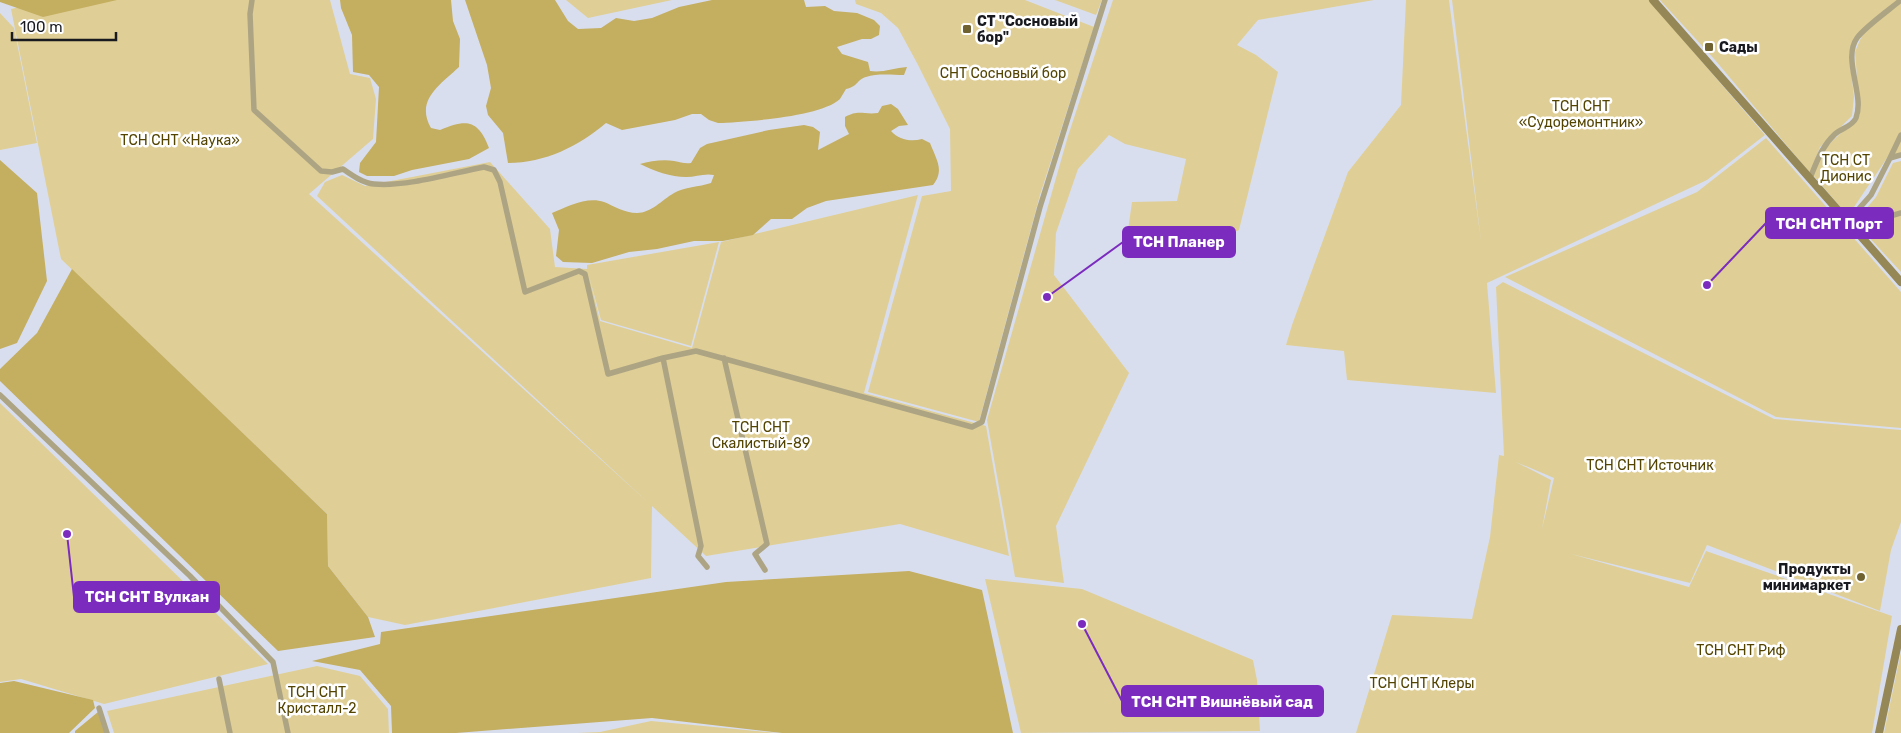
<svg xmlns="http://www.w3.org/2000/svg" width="1901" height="733" viewBox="0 0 1901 733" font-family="Rubik,sans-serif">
	<rect width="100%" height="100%" fill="#d9deee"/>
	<path fill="#dfcf96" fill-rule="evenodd" d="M52,0H330L350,74L370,78L376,99L373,139L309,194L652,506L651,578L405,625L368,617L328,566L327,514L61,259L11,9Z
		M566,0H672L588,18Z
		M855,0H1025L1094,27L1040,195L979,422L868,392L922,196L951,191L950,129L917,63L898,28L881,13L856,4Z
		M1055,0H1102L1096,15Z
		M1113,0H1374L1258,20L1237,45L1256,55L1278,72L1239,230L1190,252L1126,244L1132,202L1177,201L1186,159L1125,144L1109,135L1078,169L1056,233L1054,275L1129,373L1056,526L1064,583L1015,577L987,420L1068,136Z
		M1406,0H1449L1481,241L1452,0H1649L1765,135L1707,180L1487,283L1496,393L1347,380L1344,351L1286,345L1292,325L1348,172L1401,105Z
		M1660,0H1901V154L1887,158L1848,216L1813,175L1822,151L1860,115L1855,52L1860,40L1871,22L1852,42L1849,54L1854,97L1852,116L1820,147L1810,173L1715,60Z
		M0,13L14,28L37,143L0,150Z
		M1766,138L1901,292V428L1776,417L1505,277L1697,192Z
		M1901,161V272L1855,222L1876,197L1893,163Z
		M490,162L550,229L555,267L587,269V265L719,242L691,346L601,320L589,276L600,321L692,348L721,242L918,195L864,393L986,426L1009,556L900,524L706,556L317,196L325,182L342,175L365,186Z
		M1503,282L1774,419L1901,430V522L1891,550L1880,611L1707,545L1690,583L1571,554L1689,587L1706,551L1892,616L1872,733H1356L1392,615L1472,619L1490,537L1499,455L1504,456L1496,287ZM1516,462L1554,478L1542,529L1551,480Z
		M0,403L268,664L104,704L21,679L0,682Z
		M985,579L1082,589L1253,660L1257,680L1260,731L1021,733Z
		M1901,652V733H1884Z
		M317,666L360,676L388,709L389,733H114L107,711Z
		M651,721L777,733H577L600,732Z"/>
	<path fill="#c4ae60" d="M0,0H117L43,17L0,2Z
		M340,0H451L453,21L460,39L459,67C440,85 415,100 431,128L440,130C466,119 478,119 489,148L469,159L412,170L394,176H367L359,172L360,163L376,142L379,87L369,75L353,72L352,35L341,8Z
		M465,0H555L568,21L578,29L601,28L616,18L634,21L652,18L679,7L712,0H804L806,7L825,6L834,11L857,13L874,20L880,26L879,35L871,39H862L837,47L842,54L868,62L870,71C882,73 894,68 907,67L904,75C893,75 877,73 866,77C856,80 859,86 846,89C844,92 842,96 840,99C821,117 745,122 718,123L709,120L701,114H692L675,120L622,130L606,123C579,146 545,163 508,163L503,133L488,115L486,106L491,88L487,65Z
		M891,104L898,109L908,125L899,126L891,131C899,140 911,142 922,139L930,143C936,159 945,170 933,185L826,201L807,208L792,219H771L753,235L723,241H694L657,249L629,252L592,263L563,262L556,256L559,230L552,213C567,207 587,196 604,202C614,206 624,213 637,213C651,213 662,200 674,193C684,187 699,187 711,183L714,175C704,173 696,177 686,177C671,177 654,171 640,164C650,161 664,159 674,161C681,162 684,164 691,163L700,148L707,144L769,130L804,125L813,127L820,132L818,150L849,134L845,126V117C859,109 863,115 878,113L882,106Z
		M0,160L37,193L47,281L17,343L0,349Z
		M72,269L327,514L328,566L368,617L375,637L278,651L0,381V369L37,333Z
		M909,571L982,590L1013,733H782L652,718L456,733H392L391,706L360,670L312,661L380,644L381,632L726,582Z
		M14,681L93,700L95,708L69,733H0V683Z
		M98,712L106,733H75V731Z"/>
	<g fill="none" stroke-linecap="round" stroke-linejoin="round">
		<path stroke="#ada484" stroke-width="5.5" d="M252,0L250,14L254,110L321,171L332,172L343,169C353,176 363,183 374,184C407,187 452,173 484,167L494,170L500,182L525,292L579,271L585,274L608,374L663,358L696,351L972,427L982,422L1040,207L1105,0
			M1890,158L1901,135
			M1810,178C1817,162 1821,147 1835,134C1841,128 1852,127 1856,118C1865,95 1842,59 1857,38C1865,27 1889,10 1901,0
			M1848,221L1871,195L1890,158L1901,155
			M1856,230L1887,217L1901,213
			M663,358L701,546L698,556L707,567
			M724,358L767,544L755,554L765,570
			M0,395L190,576L273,662L288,733
			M219,679L230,733
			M99,708L107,733"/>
		<path stroke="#958756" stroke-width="8" d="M1653,0L1901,282
			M1879,733L1901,629"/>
	</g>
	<g fill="#706230" stroke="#fff" stroke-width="2">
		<rect x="962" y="24" width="10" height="10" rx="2.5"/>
		<rect x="1704" y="42" width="10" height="10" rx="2.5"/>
		<circle cx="1861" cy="577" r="5"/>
	</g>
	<g text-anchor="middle" stroke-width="5" stroke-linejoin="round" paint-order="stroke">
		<g font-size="14" font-weight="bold" fill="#181a1f" stroke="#fff" text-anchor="start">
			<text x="977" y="26">СТ "Сосновый<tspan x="977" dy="16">бор"</tspan></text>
			<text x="1719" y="52">Сады</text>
			<text x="1851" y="574" text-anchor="end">Продукты<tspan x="1851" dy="16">минимаркет</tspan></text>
		</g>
		<g font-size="14" fill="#534402" stroke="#fff">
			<text x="1003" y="78">СНТ Сосновый бор</text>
			<text x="1581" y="111">ТСН СНТ<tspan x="1581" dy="16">«Судоремонтник»</tspan></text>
			<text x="180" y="145">ТСН СНТ «Наука»</text>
			<text x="1846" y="165">ТСН СТ<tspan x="1846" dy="16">Дионис</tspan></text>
			<text x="761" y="432">ТСН СНТ<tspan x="761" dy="16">Скалистый-89</tspan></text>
			<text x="1650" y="470">ТСН СНТ Источник</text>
			<text x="1741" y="655">ТСН СНТ Риф</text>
			<text x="1422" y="688">ТСН СНТ Клеры</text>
			<text x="317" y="697">ТСН СНТ<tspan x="317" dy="16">Кристалл-2</tspan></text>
		</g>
	</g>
	<path fill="none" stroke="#7b2cbf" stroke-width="2" d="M1707 285L1766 223M1047 297L1123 242M67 534L74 597M1082 624L1122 701"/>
	<g fill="#7b2cbf" stroke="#fff" stroke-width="2">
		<circle cx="1707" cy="285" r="5"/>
		<circle cx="1047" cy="297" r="5"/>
		<circle cx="67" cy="534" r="5"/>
		<circle cx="1082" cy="624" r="5"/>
	</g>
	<g fill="#7b2cbf" stroke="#7b2cbf" stroke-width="2">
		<rect x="1766" y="208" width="127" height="30" rx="5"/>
		<rect x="1123" y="227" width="112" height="30" rx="5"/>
		<rect x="74" y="582" width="145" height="30" rx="5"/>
		<rect x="1122" y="686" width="201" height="30" rx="5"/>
	</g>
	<g font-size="15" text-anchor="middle" font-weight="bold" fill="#fff">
		<text x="1829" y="229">ТСН СНТ Порт</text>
		<text x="1179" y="247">ТСН Планер</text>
		<text x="147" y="602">ТСН СНТ Вулкан</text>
		<text x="1222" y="707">ТСН СНТ Вишнёвый сад</text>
	</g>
	<path d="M12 32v8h104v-8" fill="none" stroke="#181a1f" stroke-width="2.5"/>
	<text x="20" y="32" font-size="15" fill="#181a1f" stroke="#ffffff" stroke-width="4" paint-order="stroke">100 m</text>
</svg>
